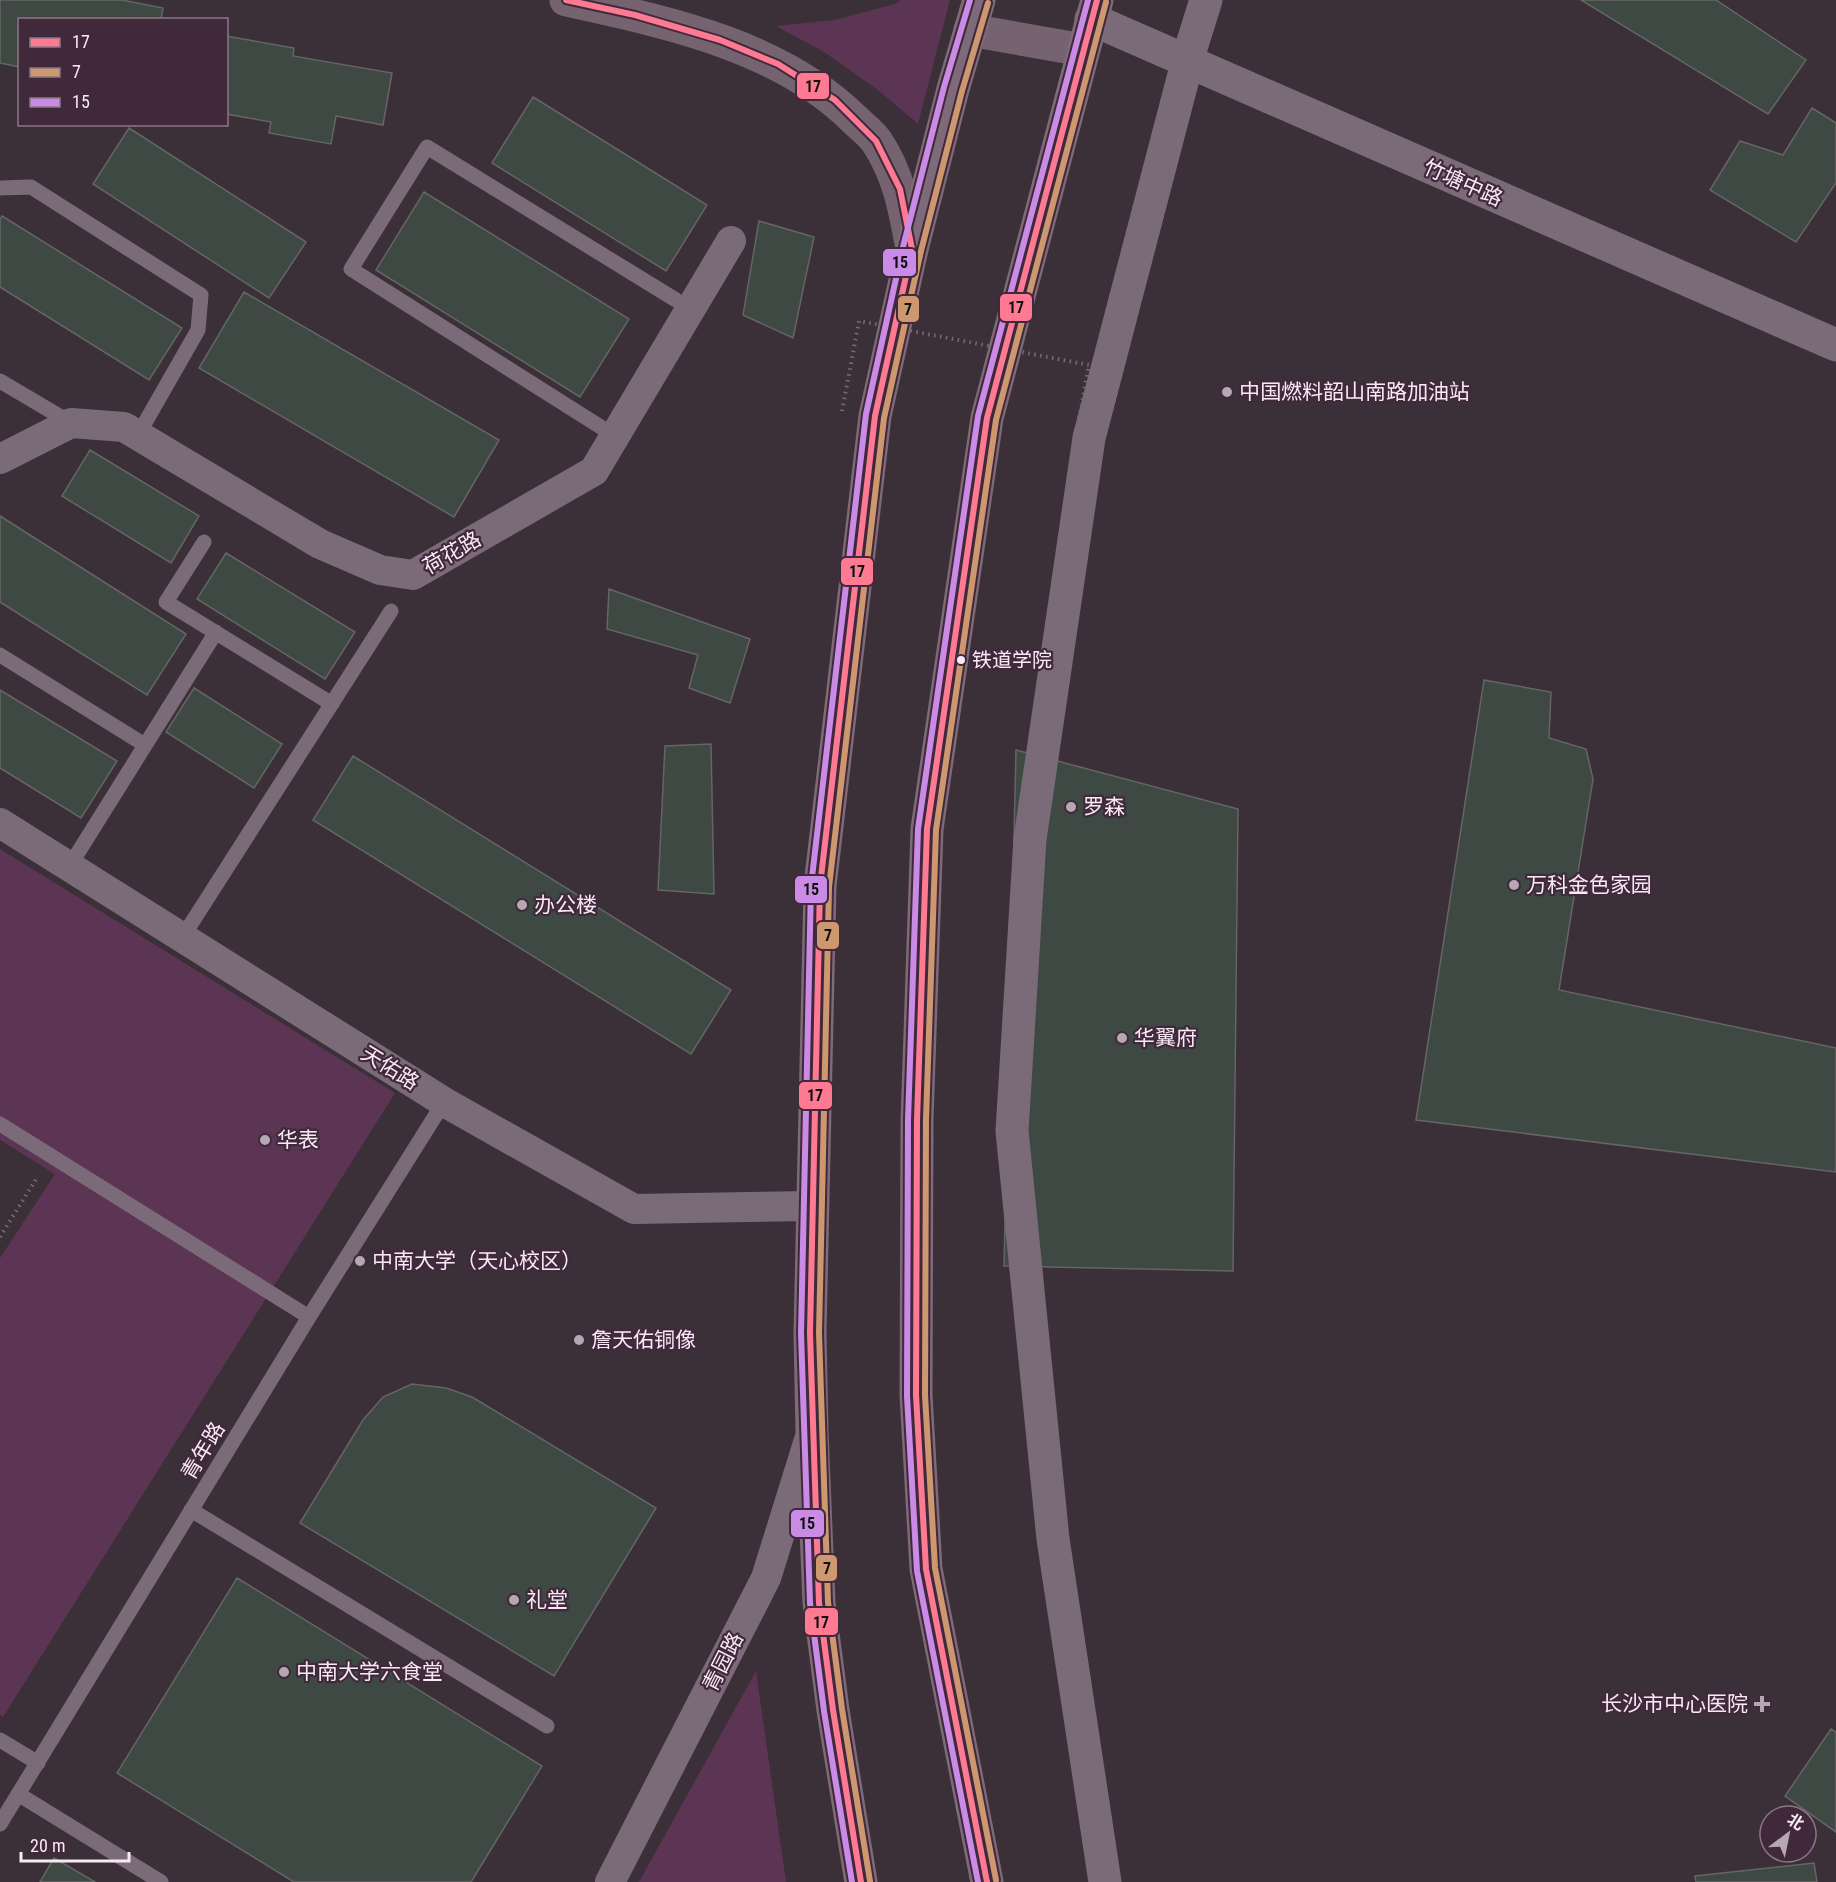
<svg xmlns="http://www.w3.org/2000/svg" width="1836" height="1882" viewBox="0 0 1836 1882" font-family="'Roboto Condensed','Noto Sans SC',sans-serif">
	<rect width="100%" height="100%" fill="#3b2f38"/>
	<path fill="#5c3554" d="M901,0H950L918,124L878,90L824,52L776,26L834,20L895,4Z
		M0,849L395,1093L3,1717L0,1715V1258L55,1174L0,1140Z
		M756,1671L786,1882H639Z"/>
	<path fill="#3d4942" stroke="#656565" stroke-width="1.5" d="M0,0H122L163,8L161,20H20V67L0,63Z
		M1581,0H1716L1806,60L1768,114Z
		M226,36L294,48L293,56L392,73L383,125L336,116L331,144L269,133L271,122L226,114Z
		M533,97L707,205L666,271L492,163Z
		M1812,108L1836,123V183L1796,242L1710,190L1740,141L1783,155Z
		M129,128L306,242L269,298L93,184Z
		M424,192L629,319L580,397L376,270Z
		M2,216L182,328L149,380L0,287V219Z
		M759,221L814,237L793,338L743,315Z
		M244,292L499,440L454,517L199,368Z
		M90,450L199,516L171,563L62,496Z
		M0,516L186,634L147,695L0,602Z
		M226,553L355,632L325,679L197,599Z
		M609,589L750,639L730,703L689,688L698,655L607,629Z
		M1484,680L1551,692L1549,738L1586,749L1593,779L1559,990L1836,1048V1172L1416,1120Z
		M194,688L282,744L254,788L166,732Z
		M0,690L117,761L81,818L0,768Z
		M711,744L714,894L658,890L665,746Z
		M1016,750L1238,809L1233,1271L1004,1266Z
		M353,756L731,990L691,1054L313,820Z
		M412,1384L446,1388L472,1397L656,1508L554,1676L300,1523L363,1420L383,1397Z
		M237,1578L542,1766L471,1882H294L117,1773Z
		M1831,1729L1836,1732V1832L1785,1796Z
		M54,1858L95,1882H40Z
		M1814,1863L1817,1882H1696L1695,1876Z"/>
	<g fill="none" stroke-linecap="round" stroke-linejoin="round">
		<path stroke="#796b75" stroke-width="4" stroke-dasharray="1.5 4.5" stroke-linecap="butt" d="M0,1237L38,1176"/>
		<path stroke="#7b6b78" stroke-width="15" d="M0,188L31,187L201,295L198,330L138,435
			M0,381L71,423
			M615,436L351,269L427,147L676,300
			M204,542L166,602L332,704
			M0,655L145,745
			M69,867L216,632
			M182,938L391,611
			M0,1124L309,1317
			M191,1510L547,1726
			M0,1740L38,1763
			M18,1794L161,1882
			M0,1824L309,1317L444,1102"/>
		<path stroke="#7b6b78" stroke-width="30" d="M0,459L71,423L124,427L320,544L380,570L413,575L594,471L731,241
			M0,823L444,1102L634,1209L813,1206
			M610,1882L766,1578L809,1440"/>
		<path stroke="#7b6b78" stroke-width="33" d="M1091,19L1836,345
			M1105,1882L1053,1539L1012,1131L1030,839L1089,438L1191,48L1206,0"/>
		<path stroke="#756370" stroke-width="33" d="M566,0C666,22 779,45 854,119C861,126 871,133 877,142C899,175 905,211 912,249
			M970,30L1083,50"/>
		<path stroke="#7e6a79" stroke-width="33" d="M861,1882L833,1710L819,1603L812,1431L810,1333L820,886L875,416L912,249L953,89L979,0
			M987,1882L926,1569L916,1395L917,1120L927,829L987,418L1097,0"/>
		<path stroke="#796b75" stroke-width="4" stroke-dasharray="1.5 4.5" stroke-linecap="butt" d="M842,411L859,321L1089,365L1074,447"/>
		<defs>
			<path id="bus-1" d="M566,0L635,15L720,40L778,64L835,100L876,141L900,189L912,249L875,416L820,886L810,1333L819,1603L833,1710L861,1882
				M987,1882L926,1569L916,1395L917,1120L927,829L987,418L1097,0"/>
			<path id="bus-2" d="M996,1880L935,1568L925,1395L926,1120L936,830L996,420L1106,2
				M870,1881L842,1709L828,1602L819,1333L829,887L884,418L921,251L962,91L988,3"/>
			<path id="bus-3" d="M852,1882L824,1711L810,1603L801,1333L811,886L866,414L903,247L944,87L970,0
				M978,1882L917,1571L907,1396L908,1120L918,829L978,416L1088,0"/>
		</defs>
		<use href="#bus-1" stroke="#41293c" stroke-width="10"/>
		<use href="#bus-2" stroke="#41293c" stroke-width="10"/>
		<use href="#bus-3" stroke="#41293c" stroke-width="10"/>
		<use href="#bus-1" stroke="#fe7a93" stroke-width="6"/>
		<use href="#bus-2" stroke="#cd976f" stroke-width="6"/>
		<use href="#bus-3" stroke="#ca8be6" stroke-width="6"/>
	</g>
	<g fill="#b6a8b3" stroke="#41293c" stroke-width="2">
		<circle cx="1227" cy="392" r="6"/>
		<circle cx="1071" cy="807" r="6"/>
		<circle cx="1514" cy="885" r="6"/>
		<circle cx="522" cy="905" r="6"/>
		<circle cx="1122" cy="1038" r="6"/>
		<circle cx="265" cy="1140" r="6"/>
		<circle cx="360" cy="1261" r="6"/>
		<circle cx="579" cy="1340" r="6"/>
		<circle cx="514" cy="1600" r="6"/>
		<circle cx="284" cy="1672" r="6"/>
		<path d="M1759 1695h6v6h6v6h-6v6h-6v-6h-6v-6h6z"/>
	</g>
	<circle fill="#f9e9f5" stroke="#41293c" stroke-width="2" cx="961" cy="660" r="5"/>
	<g text-anchor="middle" stroke-width="4.5" stroke-linejoin="round" paint-order="stroke">
		<g font-size="20" fill="#f9e9f5" stroke="#41293c" text-anchor="start">
			<text x="972" y="667">铁道学院</text>
		</g>
		<g font-size="21" fill="#f9e9f5" stroke="#41293c">
			<text transform="translate(1463 183) rotate(24)" y="7">竹塘中路</text>
			<text transform="translate(452 553) rotate(-30)" y="7">荷花路</text>
			<text transform="translate(390 1068) rotate(32)" y="7">天佑路</text>
			<text transform="translate(203 1451) rotate(-59)" y="7">青年路</text>
			<text transform="translate(723 1662) rotate(-63)" y="7">青园路</text>
		</g>
		<g font-size="21" fill="#f9e9f5" stroke="#41293c" text-anchor="start">
			<text x="1239" y="399">中国燃料韶山南路加油站</text>
			<text x="1083" y="814">罗森</text>
			<text x="1526" y="892">万科金色家园</text>
			<text x="534" y="912">办公楼</text>
			<text x="1134" y="1045">华翼府</text>
			<text x="277" y="1147">华表</text>
			<text x="372" y="1268">中南大学（天心校区）</text>
			<text x="591" y="1347">詹天佑铜像</text>
			<text x="526" y="1607">礼堂</text>
			<text x="296" y="1679">中南大学六食堂</text>
			<text x="1748" y="1711" text-anchor="end">长沙市中心医院</text>
		</g>
	</g>
	<g stroke="#41293c" stroke-width="2">
		<rect x="796" y="72" width="34" height="28" rx="6" fill="#fe7a93"/>
		<rect x="882" y="248" width="35" height="29" rx="6" fill="#ca8be6"/>
		<rect x="999" y="293" width="34" height="29" rx="6" fill="#fe7a93"/>
		<rect x="897" y="295" width="23" height="28" rx="6" fill="#cd976f"/>
		<rect x="840" y="557" width="34" height="29" rx="6" fill="#fe7a93"/>
		<rect x="794" y="875" width="34" height="29" rx="6" fill="#ca8be6"/>
		<rect x="816" y="921" width="24" height="29" rx="6" fill="#cd976f"/>
		<rect x="798" y="1081" width="35" height="29" rx="6" fill="#fe7a93"/>
		<rect x="790" y="1509" width="35" height="29" rx="6" fill="#ca8be6"/>
		<rect x="815" y="1554" width="23" height="28" rx="6" fill="#cd976f"/>
		<rect x="804" y="1607" width="35" height="29" rx="6" fill="#fe7a93"/>
	</g>
	<g font-size="16" text-anchor="middle" font-weight="bold" fill="#111">
		<text x="813" y="92">17</text>
		<text x="900" y="268">15</text>
		<text x="1016" y="313">17</text>
		<text x="908" y="315">7</text>
		<text x="857" y="577">17</text>
		<text x="811" y="895">15</text>
		<text x="828" y="941">7</text>
		<text x="815" y="1101">17</text>
		<text x="807" y="1529">15</text>
		<text x="827" y="1574">7</text>
		<text x="821" y="1628">17</text>
	</g>
	<rect x="18" y="18" width="210" height="108" fill="#41293c" stroke="#8b7686" stroke-width="1.5"/>
	<rect x="30" y="38" width="30" height="9" fill="#fe7a93" stroke="#8b7686" stroke-width="1.5"/>
	<text x="72" y="48" font-size="18" fill="#f9e9f5">17</text>
	<rect x="30" y="68" width="30" height="9" fill="#cd976f" stroke="#8b7686" stroke-width="1.5"/>
	<text x="72" y="78" font-size="18" fill="#f9e9f5">7</text>
	<rect x="30" y="98" width="30" height="9" fill="#ca8be6" stroke="#8b7686" stroke-width="1.5"/>
	<text x="72" y="108" font-size="18" fill="#f9e9f5">15</text>
	<g transform="translate(1788 1834) rotate(32)"><circle r="28" fill="#41293c" stroke="#8b7686" stroke-width="1.5"/>
	<path d="M0-4.5L10 22L0 15L-10 22Z" fill="#b6a8b3"/>
	<text y="-9" font-size="16" font-weight="bold" text-anchor="middle" fill="#f9e9f5">北</text>
	</g>
	<path d="M21 1852v9h108v-9" fill="none" stroke="#f9e9f5" stroke-width="3"/>
	<text x="30" y="1852" font-size="18" fill="#f9e9f5" stroke="#41293c" stroke-width="4.5" paint-order="stroke">20 m</text>
</svg>
